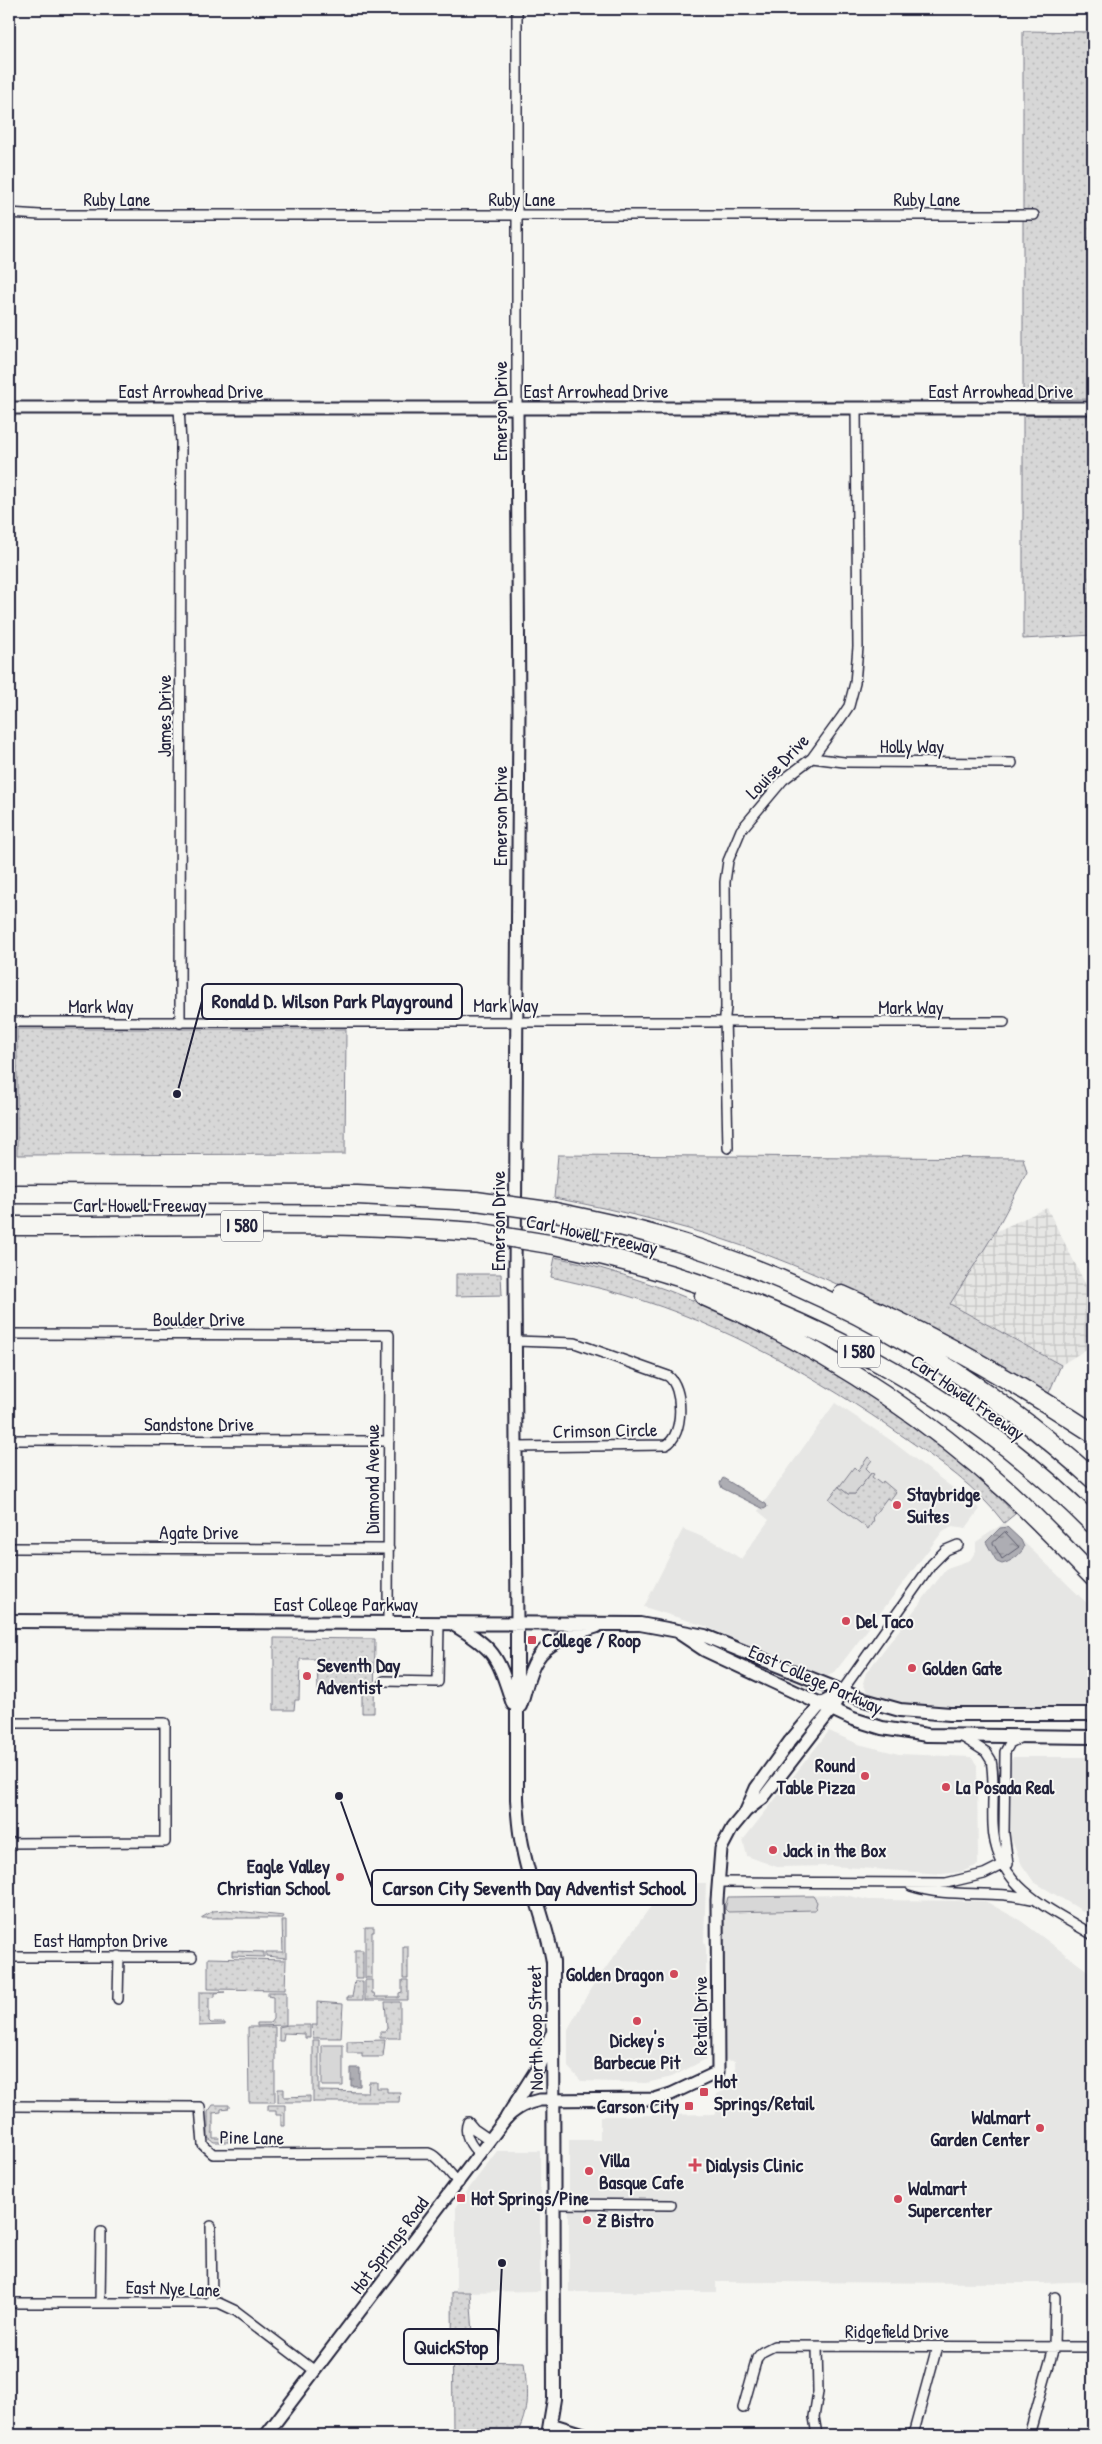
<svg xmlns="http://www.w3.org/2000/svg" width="1102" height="2444" viewBox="0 0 1102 2444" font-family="'Patrick Hand',sans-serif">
	<defs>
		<pattern id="industrial-grid" width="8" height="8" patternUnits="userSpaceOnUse" patternTransform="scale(1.25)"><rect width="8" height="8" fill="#e6e6e4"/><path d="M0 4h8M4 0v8" fill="none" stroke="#c5c5c4"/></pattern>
		<pattern id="grass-dots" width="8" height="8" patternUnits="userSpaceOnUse" patternTransform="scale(1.25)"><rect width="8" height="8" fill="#d7d7d7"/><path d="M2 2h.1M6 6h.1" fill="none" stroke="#b8b8b9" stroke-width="1.8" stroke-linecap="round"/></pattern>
		<pattern id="water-ripples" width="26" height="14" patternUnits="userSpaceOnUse" patternTransform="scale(1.25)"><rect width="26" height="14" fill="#adadb3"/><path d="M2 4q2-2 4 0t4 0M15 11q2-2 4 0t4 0" fill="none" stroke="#8c8c93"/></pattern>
	</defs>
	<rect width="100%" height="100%" fill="#f6f6f2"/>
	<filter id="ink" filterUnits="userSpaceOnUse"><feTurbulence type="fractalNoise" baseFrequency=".02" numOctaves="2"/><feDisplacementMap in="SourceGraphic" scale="10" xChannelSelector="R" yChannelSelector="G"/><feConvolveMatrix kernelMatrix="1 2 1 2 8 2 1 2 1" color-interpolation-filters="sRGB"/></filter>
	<g filter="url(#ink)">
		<path fill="#e6e6e4" d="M835,1403L889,1439L980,1509L966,1528L952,1526L943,1531L835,1672L828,1676L818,1675L705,1626L644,1607L683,1529L717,1543L741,1559L769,1520L758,1511Z
			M1004,1523L1093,1609V1708L922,1706L887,1701L868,1694L863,1683L866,1673L947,1568L970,1560L976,1551V1542Z
			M829,1731L858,1744L899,1754L971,1757L977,1765L978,1865L961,1872L942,1874L832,1866L777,1867L747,1856L743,1840Z
			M1013,1757H1093V1917L1034,1882L1022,1865L1010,1836V1763Z
			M668,1883H706L704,1941L706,1948V2059L672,2077L646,2083L581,2081L568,2067V2029L591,1988Z
			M844,1895L869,1900L985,1901L1021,1921L1093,1975V2281L1043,2283L716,2282V2292H569V2140H600V2116L716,2114L717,2094L736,2085L735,2061L723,2060V1932L725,1899L728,1897Z
			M497,2151H540V2291L456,2292V2206Z"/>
		<path fill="url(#industrial-grid)" d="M1047,1208L1093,1299V1345L1061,1365L949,1304L995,1232Z"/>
		<path fill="url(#grass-dots)" stroke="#7c7c89" d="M1023,31L1093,32V399L1023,400Z
			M1023,415L1093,416V635L1023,639Z
			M17,1029H346L345,1154L17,1155Z
			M558,1155L1023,1158L1027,1172L995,1232L950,1304L1061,1365L1048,1395C957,1345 867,1293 770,1256C700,1229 627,1212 554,1198Z
			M555,1257C678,1283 794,1342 896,1414C938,1444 980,1476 1015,1514L1004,1523C977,1487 940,1462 904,1437C819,1378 725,1324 625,1295C601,1288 576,1283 551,1277Z
			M456,1274H501L502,1295L456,1296Z
			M871,1473L874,1474L872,1477L881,1484L883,1481L896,1492L890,1500L887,1498L872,1518L874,1520L868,1529L829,1499L839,1486L848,1494H855Z
			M274,1638L375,1639L374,1713H362V1691H318L317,1659H300L299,1700H295L294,1710H274Z
			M226,1910L284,1916L283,1918H201L213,1911Z
			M282,1920H286V1958L266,1956V1952H283Z
			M365,1927H374V1932H372V1978H365Z
			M403,1946H408V1978H403Z
			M355,1950H363V1978H355Z
			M232,1951L264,1952V1957L232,1956Z
			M208,1958L286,1960L285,1990L208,1989Z
			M365,1980H372V1993H374L375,1997H399V1993L402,1992V1980H408V2000H365Z
			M355,1981H363V2000H347V1997H352Z
			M199,1992H225L215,1993V1997L209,1998V2021L211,2023H225V2025L199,2026Z
			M268,1992H286V2025L257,2026V2023H270L273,2019V1997L268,1996Z
			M317,2002L343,2004L341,2038H313L312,2025H317Z
			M385,2002H400V2038H380V2032H385L387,2028Z
			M288,2025H310V2038H305V2034L284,2033L283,2041H279V2027Z
			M248,2027H275V2102H249Z
			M313,2040H319V2091L368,2092L369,2082H377V2088H387V2092H400L399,2102H313Z
			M385,2040L383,2057H362V2053H347V2041Z
			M278,2089H284V2097L310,2096V2102H278Z
			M213,2105H229V2108L221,2109V2112L213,2113V2138H229V2142H214L208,2138V2112Z
			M268,2105H285V2126H281V2115H276V2111H268Z
			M452,2292H470L475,2361L524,2362C527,2389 530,2411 516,2435H453Z"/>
		<path fill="#d7d7d7" stroke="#7c7c89" d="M868,1457L872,1460L866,1468L871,1473L855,1494H848L839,1487L854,1467L858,1471Z
			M813,1896L817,1902L815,1910L728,1912L725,1909L728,1897Z
			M322,2045H343V2086H322Z"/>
		<path fill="url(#water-ripples)" stroke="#757583" d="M723,1478L766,1504L767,1507L764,1509L722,1488L720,1483Z
			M1007,1527L1021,1540L1024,1547C1021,1555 1010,1562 1002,1564L997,1562L986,1542L1000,1528Z
			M351,2068H360V2086H351Z"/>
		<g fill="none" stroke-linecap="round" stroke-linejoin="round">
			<path stroke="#5a5a6b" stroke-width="1" d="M1005,1532L1019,1547L1002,1559L993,1543Z"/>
			<defs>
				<path id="minor" d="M9,213L40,215H1034
					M179,408L181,443L180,1023
					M517,408V9
					M812,758L844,762L1012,763
					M9,1022H1004
					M728,1148L725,1016L726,1008L725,882L728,861L741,830L783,780L812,758L841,718L849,706L855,683L858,647L856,408
					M9,1334L389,1335L388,1623
					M515,1341L575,1343L668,1376C684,1387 684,1436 666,1445L516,1447
					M9,1440L389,1441
					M9,1548L389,1549
					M384,1681L438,1682L439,1623
					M842,1691L932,1564L946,1550L958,1545
					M9,1723H165V1842L9,1843
					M961,1736L986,1752L991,1760C995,1782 992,1803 993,1825C995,1887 1047,1907 1093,1935
					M1008,1864L1004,1834L1005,1752L1010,1743L1021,1737
					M718,1882L946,1883L984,1874L1002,1865L1007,1858
					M911,1886C950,1899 991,1889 1031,1899
					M9,1957H192
					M118,1999L119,1956
					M9,2106L200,2107L203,2145L213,2154L428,2153C438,2155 450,2175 459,2183
					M468,2122C463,2134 471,2147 480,2154
					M468,2122L474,2129L490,2140
					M555,2204L671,2205
					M211,2226L212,2303
					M9,2303H219L236,2311L315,2371
					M100,2303L101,2232
					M743,2408L757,2358L762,2352L774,2346L1093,2347
					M817,2435L814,2417L818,2392L817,2347
					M913,2435L937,2347
					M1029,2435L1054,2347L1055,2297"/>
				<path id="tertiary" d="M9,408H1093
					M517,408L519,713L515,1272L517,1623
					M746,1811L756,1788L790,1741L822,1703L842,1692
					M551,2424L586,2435
					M266,2435L507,2117C518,2108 526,2103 540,2100L655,2099L671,2094L718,2072L717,1900L721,1849L732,1828L746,1811L763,1798L832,1709L842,1691"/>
				<path id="secondary" d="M9,1621L640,1624L705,1636L864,1700L900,1710L950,1714H1093
					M517,1623V1799C518,1816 519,1833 523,1849C530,1887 547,1924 553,1962L554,2399L548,2435
					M453,1624C497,1650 497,1656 513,1704
					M681,1634L705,1650L853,1719L882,1728L927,1735L1093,1737
					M520,1706C525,1692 528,1672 537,1659C548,1640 578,1633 597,1626
					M507,2117L540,2065L551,2036"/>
				<path id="motorway" d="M9,1194L357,1195L476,1201
					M555,1212C589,1219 624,1226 658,1236C818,1282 970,1366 1093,1479
					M9,1226C164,1227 321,1220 476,1232
					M555,1245C756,1286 948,1377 1093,1524
					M842,1295C929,1333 1014,1381 1093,1433
					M704,1296C814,1343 916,1409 1005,1489C1036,1517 1064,1547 1093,1577"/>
			</defs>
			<use href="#minor" stroke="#22223b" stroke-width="12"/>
			<use href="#tertiary" stroke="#22223b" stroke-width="15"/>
			<use href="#secondary" stroke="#22223b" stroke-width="16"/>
			<use href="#motorway" stroke="#22223b" stroke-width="21"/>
			<use href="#minor" stroke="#f6f6f2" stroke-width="9"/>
			<use href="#tertiary" stroke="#f6f6f2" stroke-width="11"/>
			<use href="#secondary" stroke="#f6f6f2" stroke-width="12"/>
			<use href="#motorway" stroke="#f6f6f2" stroke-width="18"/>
			<defs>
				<path id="motorway-bridge" d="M476,1201L555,1212
					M476,1232L555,1245"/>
			</defs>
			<use href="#motorway-bridge" stroke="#22223b" stroke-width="21" stroke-linecap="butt"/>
			<use href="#motorway-bridge" stroke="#f6f6f2" stroke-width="18"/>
		</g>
	</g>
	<g fill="#d1495b" stroke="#f6f6f2" stroke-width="2">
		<circle cx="897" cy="1505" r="5"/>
		<circle cx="846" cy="1621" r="5"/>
		<rect x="527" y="1635" width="10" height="10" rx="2.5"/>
		<circle cx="912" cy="1668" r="5"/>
		<circle cx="307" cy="1676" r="5"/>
		<circle cx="865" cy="1776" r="5"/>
		<circle cx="946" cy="1787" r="5"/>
		<circle cx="773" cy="1850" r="5"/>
		<circle cx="340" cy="1877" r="5"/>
		<circle cx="674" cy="1974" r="5"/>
		<circle cx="637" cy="2021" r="5"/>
		<rect x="699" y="2087" width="10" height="10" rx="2.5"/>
		<rect x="684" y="2101" width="10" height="10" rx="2.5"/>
		<circle cx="1040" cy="2128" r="5"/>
		<path d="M692.5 2157.5h5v5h5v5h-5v5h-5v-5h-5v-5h5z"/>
		<circle cx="589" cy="2171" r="5"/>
		<rect x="456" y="2193" width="10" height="10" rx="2.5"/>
		<circle cx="898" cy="2199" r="5"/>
		<circle cx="587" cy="2220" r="5"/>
	</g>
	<g text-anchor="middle" stroke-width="4" stroke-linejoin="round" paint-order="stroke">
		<g fill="#f6f6f2" stroke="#626272" stroke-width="1">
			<rect x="221" y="1210.5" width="42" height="31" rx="4"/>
			<rect x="838" y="1336.5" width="42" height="31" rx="4"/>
		</g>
		<g font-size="18" font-weight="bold" fill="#22223b">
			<text x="242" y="1232">I 580</text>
			<text x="859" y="1358">I 580</text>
		</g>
		<g font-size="19" fill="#22223b" stroke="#f6f6f2">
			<text x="117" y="206">Ruby Lane</text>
			<text x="522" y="206">Ruby Lane</text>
			<text x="927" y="206">Ruby Lane</text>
			<text x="191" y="398">East Arrowhead Drive</text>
			<text x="596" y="398">East Arrowhead Drive</text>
			<text x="1001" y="398">East Arrowhead Drive</text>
			<text transform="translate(500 411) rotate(-90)" y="7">Emerson Drive</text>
			<text transform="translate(164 716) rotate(-90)" y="7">James Drive</text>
			<text x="912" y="753">Holly Way</text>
			<text transform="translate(777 766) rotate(-46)" y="7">Louise Drive</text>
			<text transform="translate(500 816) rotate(-90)" y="7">Emerson Drive</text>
			<text x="506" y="1012">Mark Way</text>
			<text x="101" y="1013">Mark Way</text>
			<text x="911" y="1014">Mark Way</text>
			<text x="140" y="1212">Carl Howell Freeway</text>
			<text transform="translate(498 1221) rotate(-90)" y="7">Emerson Drive</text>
			<text transform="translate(592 1234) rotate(12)" y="7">Carl Howell Freeway</text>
			<text x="199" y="1326">Boulder Drive</text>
			<text transform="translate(968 1397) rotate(35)" y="7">Carl Howell Freeway</text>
			<text x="199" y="1431">Sandstone Drive</text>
			<text transform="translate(605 1430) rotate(-1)" y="7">Crimson Circle</text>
			<text transform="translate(372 1479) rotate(-90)" y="7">Diamond Avenue</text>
			<text x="199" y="1539">Agate Drive</text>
			<text x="346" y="1611">East College Parkway</text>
			<text transform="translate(816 1679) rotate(24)" y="7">East College Parkway</text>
			<text x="101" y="1947">East Hampton Drive</text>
			<text transform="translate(700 2016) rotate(-90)" y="7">Retail Drive</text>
			<text transform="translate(535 2028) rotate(-91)" y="7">North Roop Street</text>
			<text transform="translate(252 2137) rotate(1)" y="7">Pine Lane</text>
			<text transform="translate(389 2245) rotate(-53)" y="7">Hot Springs Road</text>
			<text transform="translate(173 2288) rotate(2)" y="7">East Nye Lane</text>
			<text x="897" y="2338">Ridgefield Drive</text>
		</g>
		<g font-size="19" font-weight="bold" fill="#22223b" stroke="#f6f6f2" text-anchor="start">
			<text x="907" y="1501">Staybridge<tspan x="907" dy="22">Suites</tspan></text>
			<text x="856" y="1628">Del Taco</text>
			<text x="542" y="1647">College / Roop</text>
			<text x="317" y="1672">Seventh Day<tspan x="317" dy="22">Adventist</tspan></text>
			<text x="922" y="1675">Golden Gate</text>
			<text x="855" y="1772" text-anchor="end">Round<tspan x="855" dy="22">Table Pizza</tspan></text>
			<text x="956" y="1794">La Posada Real</text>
			<text x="783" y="1857">Jack in the Box</text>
			<text x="330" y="1873" text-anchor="end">Eagle Valley<tspan x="330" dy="22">Christian School</tspan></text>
			<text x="664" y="1981" text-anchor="end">Golden Dragon</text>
			<text x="637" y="2047" text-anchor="middle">Dickey's<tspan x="637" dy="22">Barbecue Pit</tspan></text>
			<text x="714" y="2088">Hot<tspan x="714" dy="22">Springs/Retail</tspan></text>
			<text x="679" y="2113" text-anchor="end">Carson City</text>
			<text x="1030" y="2124" text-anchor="end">Walmart<tspan x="1030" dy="22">Garden Center</tspan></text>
			<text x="599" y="2167">Villa<tspan x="599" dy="22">Basque Cafe</tspan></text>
			<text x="706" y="2172">Dialysis Clinic</text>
			<text x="908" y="2195">Walmart<tspan x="908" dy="22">Supercenter</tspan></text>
			<text x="471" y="2205">Hot Springs/Pine</text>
			<text x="597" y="2227">Z Bistro</text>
		</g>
	</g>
	<path fill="none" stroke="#22223b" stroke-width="2" d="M177 1094L202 1001M339 1796L372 1888M502 2263L498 2347"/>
	<g fill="#22223b" stroke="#f6f6f2" stroke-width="2">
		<circle cx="177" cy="1094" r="5"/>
		<circle cx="339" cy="1796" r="5"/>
		<circle cx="502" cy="2263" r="5"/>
	</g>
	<g fill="#f6f6f2" stroke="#22223b" stroke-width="2">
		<rect x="202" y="984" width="260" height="35" rx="5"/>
		<rect x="372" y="1870" width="324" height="35" rx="5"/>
		<rect x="404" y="2329" width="94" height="35" rx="5"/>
	</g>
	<g font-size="20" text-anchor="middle" font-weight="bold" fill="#22223b">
		<text x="332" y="1008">Ronald D. Wilson Park Playground</text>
		<text x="534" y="1895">Carson City Seventh Day Adventist School</text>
		<text x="451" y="2354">QuickStop</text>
	</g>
	<rect width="1102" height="2444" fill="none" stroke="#f6f6f2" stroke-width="30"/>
	<rect x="15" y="15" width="1072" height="2414" fill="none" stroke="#22223b" stroke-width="2" filter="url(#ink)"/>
</svg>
